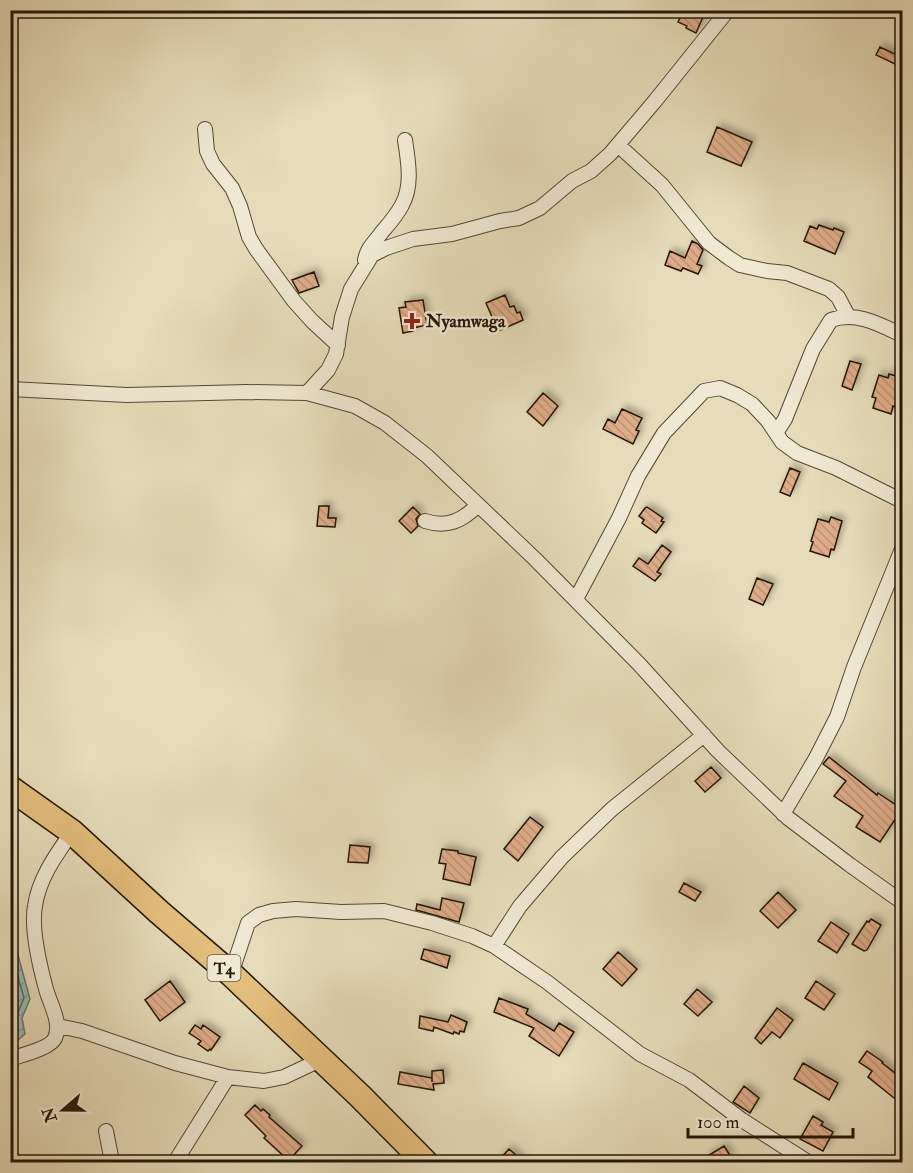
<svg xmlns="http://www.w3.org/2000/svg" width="913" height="1173" viewBox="0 0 913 1173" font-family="'IM FELL Double Pica',serif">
	<defs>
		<pattern id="water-waves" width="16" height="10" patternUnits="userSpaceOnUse" patternTransform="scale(1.5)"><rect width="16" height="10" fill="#97bab5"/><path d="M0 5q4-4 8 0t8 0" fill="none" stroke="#829f9a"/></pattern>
		<pattern id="building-back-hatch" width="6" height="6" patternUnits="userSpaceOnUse" patternTransform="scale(1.5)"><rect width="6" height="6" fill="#ddab87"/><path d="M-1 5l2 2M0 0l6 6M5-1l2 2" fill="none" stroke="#bd9273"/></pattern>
		<filter id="shadow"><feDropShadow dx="4" dy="-4" stdDeviation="3" flood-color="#0004"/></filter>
	</defs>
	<rect width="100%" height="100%" fill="#e6dcb9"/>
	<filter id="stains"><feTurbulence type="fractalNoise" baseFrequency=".00333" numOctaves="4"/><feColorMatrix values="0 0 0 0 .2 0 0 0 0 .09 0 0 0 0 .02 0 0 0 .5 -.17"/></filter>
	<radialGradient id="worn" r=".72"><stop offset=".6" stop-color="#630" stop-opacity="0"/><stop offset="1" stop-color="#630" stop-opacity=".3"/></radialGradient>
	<path fill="url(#water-waves)" stroke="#69786f" stroke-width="1.5" d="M10,935L13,937L30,999L22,1018L25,1034L11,1046Z"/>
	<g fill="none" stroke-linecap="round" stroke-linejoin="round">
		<path stroke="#5d685e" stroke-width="1.5" d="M10,949L24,998L16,1017L18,1032L10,1039"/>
	</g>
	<path fill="url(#building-back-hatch)" stroke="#231606" stroke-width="1.5" filter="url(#shadow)" d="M684,10H706L696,33L686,28L687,26L678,22Z
		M880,47L899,56L895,64L876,55Z
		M717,127L752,142L741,166L707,152Z
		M819,225L833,230L834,228L844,232L835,254L804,241L810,226L817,229Z
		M692,241L698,244L703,250L697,264L702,266L698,274L683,268L681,271L665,265L670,251L685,258Z
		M314,272L319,286L299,293L292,280Z
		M505,295L510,307L514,306L517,313L520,312L523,320L498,331L486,303Z
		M423,300L427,325L413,328V331L403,333L399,308L406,307L405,302Z
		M850,361L861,364L852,390L842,386Z
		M889,374L903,378L899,391L903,392V396L899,408L893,406L891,414L873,408L876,398L872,397L879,375L888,378Z
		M543,393L558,406L543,426L527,412Z
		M622,409L642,418L636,430L639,431L633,444L603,429L608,419L615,423Z
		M790,468L800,472L790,496L780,492Z
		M319,506H329L328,518H336L335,527L317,526Z
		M413,507L420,514L416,519L418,526L411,533L399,521Z
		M647,507L663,518L661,521L664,522L656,533L642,523L644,520L639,516L645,508Z
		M831,517L842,521L834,550L831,549L829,557L810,551L813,542L811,541L818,519L829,522Z
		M662,545L671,552L657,572L661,574L655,581L633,566L639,558L648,564Z
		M757,578L773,584L763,605L749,599Z
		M829,757L877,795L878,793L902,809L880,842L856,827L863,816L834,796L846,781L823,764Z
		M711,767L721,778L705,792L695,781Z
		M530,817L543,827L518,861L504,849Z
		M350,845L370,847L368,863L348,862Z
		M442,849L458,851V853L476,857L470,885L443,879L446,864L439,863Z
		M684,883L701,892L695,901L679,892Z
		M778,892L796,910L778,928L760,911Z
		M442,898L464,903L459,922L416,910L417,904L440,910Z
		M871,919L881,925L867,950L864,951L852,944L867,921L869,922Z
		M831,922L849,934L837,953L818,941Z
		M424,949L450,956L447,968L421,959Z
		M618,952L637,969L622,986L603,969Z
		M170,981L185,1002L160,1021L145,1000Z
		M816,981L835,994L824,1010L805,998Z
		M697,989L712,1002L698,1016L684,1004Z
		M499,998L528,1009L526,1014L554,1031L559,1023L574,1032L559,1056L529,1036L534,1028L494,1012Z
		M777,1008L793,1020L780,1038L772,1032L761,1044L755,1038Z
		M451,1015L467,1022L464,1032L460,1031L459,1034L454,1032L453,1034L434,1027L433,1031L419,1028L420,1016L448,1022Z
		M195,1025L201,1029L203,1025L220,1037L211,1050L210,1049L208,1051L198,1044L201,1041L189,1033Z
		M867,1051L883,1062L882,1063L903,1079V1103L894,1098L868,1077L872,1071L859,1062Z
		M803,1063L838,1083L829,1100L794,1079Z
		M443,1070L444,1083L433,1084L434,1090L398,1084L400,1072L432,1078V1082V1071Z
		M744,1086L759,1098L750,1113L733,1102Z
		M255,1105L261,1111L263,1109L270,1115L269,1117L302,1146L291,1158L289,1156L287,1159L264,1138L266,1136L245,1115Z
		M813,1116L823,1122L821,1125L833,1132L823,1151L800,1139Z
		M724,1146L731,1157L722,1162H710L706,1157Z
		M509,1149L524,1162H497Z"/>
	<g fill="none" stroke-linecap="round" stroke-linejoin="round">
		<defs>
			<path id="street" d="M205,129L207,151L213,164L232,188L240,206L249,237L256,249L294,301L312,321L338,345
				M618,145L662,185L709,243L729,258L740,265L767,271L787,273L829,289L838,297L848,316
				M365,260C367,248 375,242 382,232C389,224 397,215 402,205C413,185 408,161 405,140
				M10,389L127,395L247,392L307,393L355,406L385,423L427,456L535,559L639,664L718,751L788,818L850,865L902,902
				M307,393L328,370L336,354L342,317L351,289L372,255L386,248L413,239L452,234L500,221L519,218L540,208L572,181L591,171L610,154L655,101L728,10
				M776,433L785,419L813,349L831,320C856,311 879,324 902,335
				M425,521C447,528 462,521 478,505
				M576,599L619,518L638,476L664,433L704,391L720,388L737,395L752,404L768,421L782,442L797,453L836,468L902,501
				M783,814L816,758L837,717L854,667L902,549
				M494,946L520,906L562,857L612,809L704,735
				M231,974L248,923L259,915L273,911L296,909L341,912L384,911L432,923L472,936L494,946L547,982L640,1054L689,1080L742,1120L808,1162
				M58,1026L82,1031L175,1063L228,1077L264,1081L284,1077L322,1059
				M10,1059C22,1055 51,1048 55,1038C62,1023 50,1004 46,989C40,967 31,928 35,906C39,878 56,855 72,832
				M106,1131L112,1162
				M175,1162L228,1077"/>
			<path id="highway" d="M10,788L72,832L159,912L231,974L360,1096L425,1162"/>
		</defs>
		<use href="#street" stroke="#544833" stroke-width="16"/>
		<use href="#highway" stroke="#231606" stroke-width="27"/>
		<use href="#street" stroke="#efe8d2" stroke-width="14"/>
		<use href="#highway" stroke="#e3be7c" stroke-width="24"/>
	</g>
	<path fill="#8f2418" stroke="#efe8d2" stroke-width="2" d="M409 312h6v6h6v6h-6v6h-6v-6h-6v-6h6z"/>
	<g text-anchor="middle" stroke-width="5" stroke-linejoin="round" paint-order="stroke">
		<rect fill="#efe8d2" stroke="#605543" stroke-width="1.5" x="207.5" y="955" width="33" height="26" rx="4.5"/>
		<g font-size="16" font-weight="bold" fill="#231606">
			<text x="224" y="974">T4</text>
		</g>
		<g font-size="18" font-weight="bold" fill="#231606" stroke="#efe8d2" text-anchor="start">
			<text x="426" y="327">Nyamwaga</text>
		</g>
	</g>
	<rect width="913" height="1173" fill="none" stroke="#e6dcb9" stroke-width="36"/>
	<rect x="12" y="12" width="889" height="1149" fill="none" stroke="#231606" stroke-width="3"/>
	<rect x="18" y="18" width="877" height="1137" fill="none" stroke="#231606" stroke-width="1.5"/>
	<g transform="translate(63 1110) rotate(250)" stroke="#efe8d2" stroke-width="4.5" paint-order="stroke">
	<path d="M0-4.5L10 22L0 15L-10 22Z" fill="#231606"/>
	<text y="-9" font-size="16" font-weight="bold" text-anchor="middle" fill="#231606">N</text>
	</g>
	<path d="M688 1128v9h165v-9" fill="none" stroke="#231606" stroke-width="3"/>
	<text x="697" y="1128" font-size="18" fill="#231606" stroke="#efe8d2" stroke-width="4.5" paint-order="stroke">100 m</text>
	<rect width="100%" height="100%" filter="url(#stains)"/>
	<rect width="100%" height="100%" fill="url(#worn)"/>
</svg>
